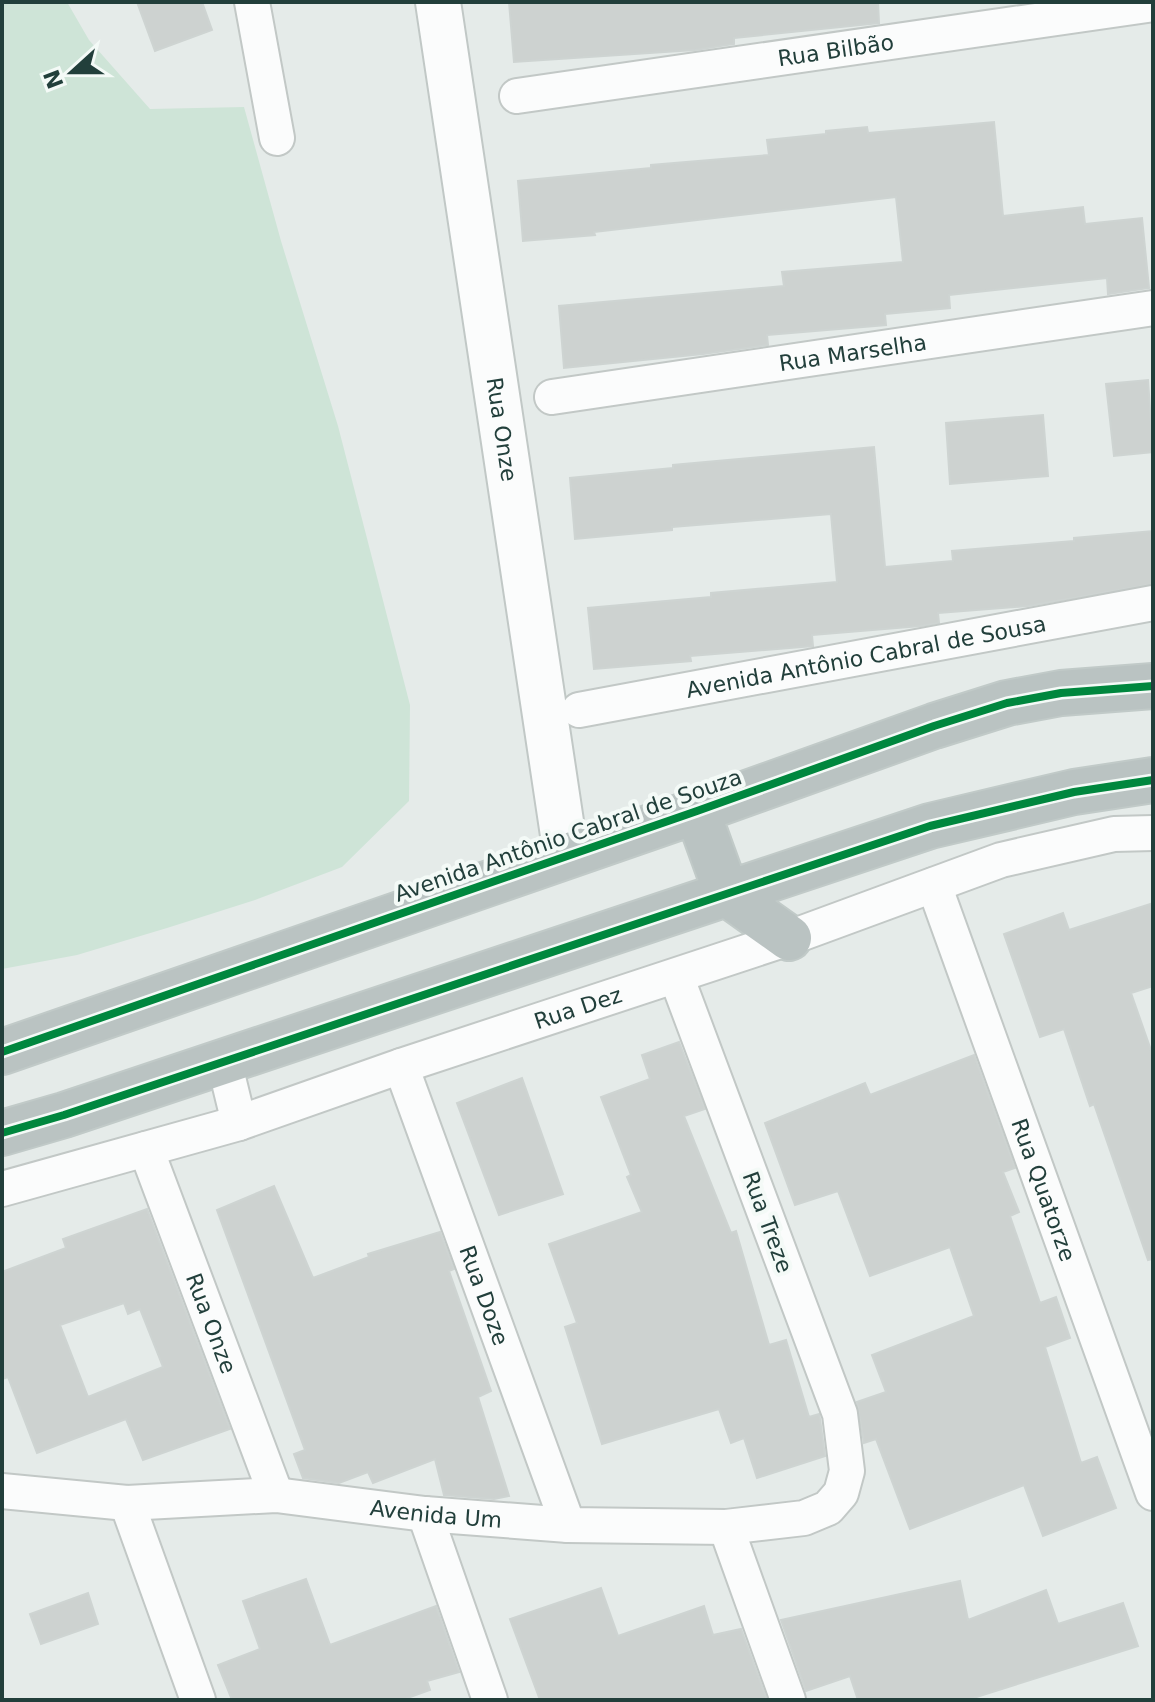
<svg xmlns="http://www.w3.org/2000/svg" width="1155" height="1702" viewBox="0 0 1155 1702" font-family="'DejaVu Sans',sans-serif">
	<rect width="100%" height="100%" fill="#e5ebe9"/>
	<path fill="#cee4d7" d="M2,2H67L89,40L150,109L244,107L281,241L338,426L410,705L409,801L342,867L255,900L167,928L77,955L2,969Z"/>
	<path fill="#cdd2d0" stroke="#ced4d2" stroke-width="2" fill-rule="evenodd" d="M137,2H202L212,30L155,51Z
		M509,2H878L879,23L734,38V44L695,50L514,62Z
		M994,122L1003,216L1083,207L1085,224L1142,218L1149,288L1108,294L1107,278L949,295L950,308L885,314L886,325L767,335L768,345L703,354L564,368L559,306L784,286L782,272L903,262L896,197L594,232L595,235L523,241L518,181L651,168V165L769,155L767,140L826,134V131L867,127L868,133Z
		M1148,380L1153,452L1114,456L1106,384Z
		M1043,415L1048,476L950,484L946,423Z
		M874,447L885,567L953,561L952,551L1074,541V538L1153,531V584L1028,606L938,613L939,623L921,626L812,635L813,646L690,656L691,661L594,669L588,608L711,597V593L837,582L831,514L672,527V530L575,539L570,478L673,468V465Z
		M1153,903V986L1131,993L1153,1056V1259L1148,1260L1094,1104L1090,1106L1064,1029L1040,1037L1004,934L1063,913L1069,930Z
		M679,1042L705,1109L684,1116L731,1233L736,1231L769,1345L786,1340L809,1417L819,1414L820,1419L825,1456L757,1478L744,1438L731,1443L719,1409L602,1444L565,1327L577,1323L549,1244L642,1212L627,1177L631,1175L601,1097L650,1079L642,1055Z
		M974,1055L1015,1168L1003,1172L1019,1212L1010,1216L1040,1303L1056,1297L1070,1338L1045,1347L1081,1463L1097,1457L1116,1508L1043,1536L1024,1485L910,1529L876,1439L864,1443L857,1402L886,1392L872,1355L974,1316L950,1247L870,1276L838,1191L795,1205L765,1123L865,1083L870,1095Z
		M522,1078L563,1194L499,1215L457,1103Z
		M274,1186L313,1278L369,1257L368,1254L440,1232L454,1269L449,1271L491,1391L478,1397L509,1496L494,1499L444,1495L435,1459L373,1483L368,1472L339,1483L303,1478L294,1454L305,1450L217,1210Z
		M147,1209L230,1429L143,1460L126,1419L37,1453L8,1377L2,1379V1272L66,1248L63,1239ZM124,1303L128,1314L140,1309L163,1367L88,1397L60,1325Z
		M306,1579L330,1645L436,1606L459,1672L427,1681L430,1690L402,1700H232L218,1665L260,1649L243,1601Z
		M960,1581L968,1620L1046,1590L1058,1624L1123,1603L1138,1646L967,1700H858L850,1676L806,1691L781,1620Z
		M601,1588L618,1636L704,1606L713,1635L741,1629L767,1700H540L510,1619Z
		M88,1593L98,1624L41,1644L30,1614Z"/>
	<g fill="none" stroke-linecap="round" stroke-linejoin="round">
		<defs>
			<g id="street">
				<path d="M252,2L277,138"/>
				<path id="s1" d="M517,96L1153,4"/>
				<path id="s2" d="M552,397L1153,308"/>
				<path id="s3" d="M579,710L1153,603"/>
				<path id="s4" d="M934,885L1153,1493"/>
				<path d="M224,1061L239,1123"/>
				<path id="s5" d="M401,1066L568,1525"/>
				<path id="s6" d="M146,1149L276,1495"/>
				<path id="s7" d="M2,1189L239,1123L401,1066L789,938L1001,860L1114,834L1153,833"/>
				<path id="s8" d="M2,1491L127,1503L276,1495L425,1514L568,1525L726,1527L804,1518L828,1508L841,1493L847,1471L840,1414L676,976"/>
				<path d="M127,1503L198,1700"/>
				<path d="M425,1514L490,1700"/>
				<path d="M726,1527L788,1700"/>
			</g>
			<g id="secondary">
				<path id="s9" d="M438,2L566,855"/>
			</g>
			<path id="highway" d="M697,811L727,894L789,938
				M2,1052L697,811L934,726L1007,703L1061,693L1153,686
				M2,1133L64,1115L930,826L1074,792L1153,780"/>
		</defs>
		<use href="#street" stroke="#c2c8c6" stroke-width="38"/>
		<use href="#secondary" stroke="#c1c8c6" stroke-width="48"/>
		<use href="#highway" stroke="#c1cac8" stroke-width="48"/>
		<use href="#street" stroke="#fbfcfc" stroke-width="34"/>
		<use href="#secondary" stroke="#fbfcfc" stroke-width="44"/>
		<use href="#highway" stroke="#bac3c2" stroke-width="44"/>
		<defs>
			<path id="cycleway" d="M2,1052L697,811L934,726L1007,703L1061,693L1153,686
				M2,1133L64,1115L930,826L1074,792L1153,780"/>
		</defs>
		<use href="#cycleway" stroke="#f4faf7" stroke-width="13"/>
		<use href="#cycleway" stroke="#00873e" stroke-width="8"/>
	</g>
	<g text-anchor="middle" stroke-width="8" stroke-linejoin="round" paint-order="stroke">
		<g font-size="22" fill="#223f3b" stroke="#f4faf7">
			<text dy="8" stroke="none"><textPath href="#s1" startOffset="322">Rua Bilbão</textPath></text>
			<text dy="8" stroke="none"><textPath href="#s2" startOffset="304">Rua Marselha</textPath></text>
			<text dy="8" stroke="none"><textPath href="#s9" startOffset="432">Rua Onze</textPath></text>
			<text dy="8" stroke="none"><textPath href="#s3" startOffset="292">Avenida Antônio Cabral de Sousa</textPath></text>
			<text transform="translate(568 835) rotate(-19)" y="8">Avenida Antônio Cabral de Souza</text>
			<text dy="8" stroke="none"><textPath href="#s7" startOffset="604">Rua Dez</textPath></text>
			<text dy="8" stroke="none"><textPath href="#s4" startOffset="324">Rua Quatorze</textPath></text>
			<text transform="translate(768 1222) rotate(70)" y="8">Rua Treze</text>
			<text dy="8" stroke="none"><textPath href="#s5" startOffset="244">Rua Doze</textPath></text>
			<text dy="8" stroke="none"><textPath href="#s6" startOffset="186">Rua Onze</textPath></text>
			<text dy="8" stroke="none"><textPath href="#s8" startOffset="436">Avenida Um</textPath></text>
		</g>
	</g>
	<rect width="1155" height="1702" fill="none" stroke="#223f3b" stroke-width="8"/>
	<g transform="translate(72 72) rotate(249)" stroke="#f4faf7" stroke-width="6" paint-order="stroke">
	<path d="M0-6L14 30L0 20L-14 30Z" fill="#223f3b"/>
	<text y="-12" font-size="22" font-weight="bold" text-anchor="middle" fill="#223f3b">N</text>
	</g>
</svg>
